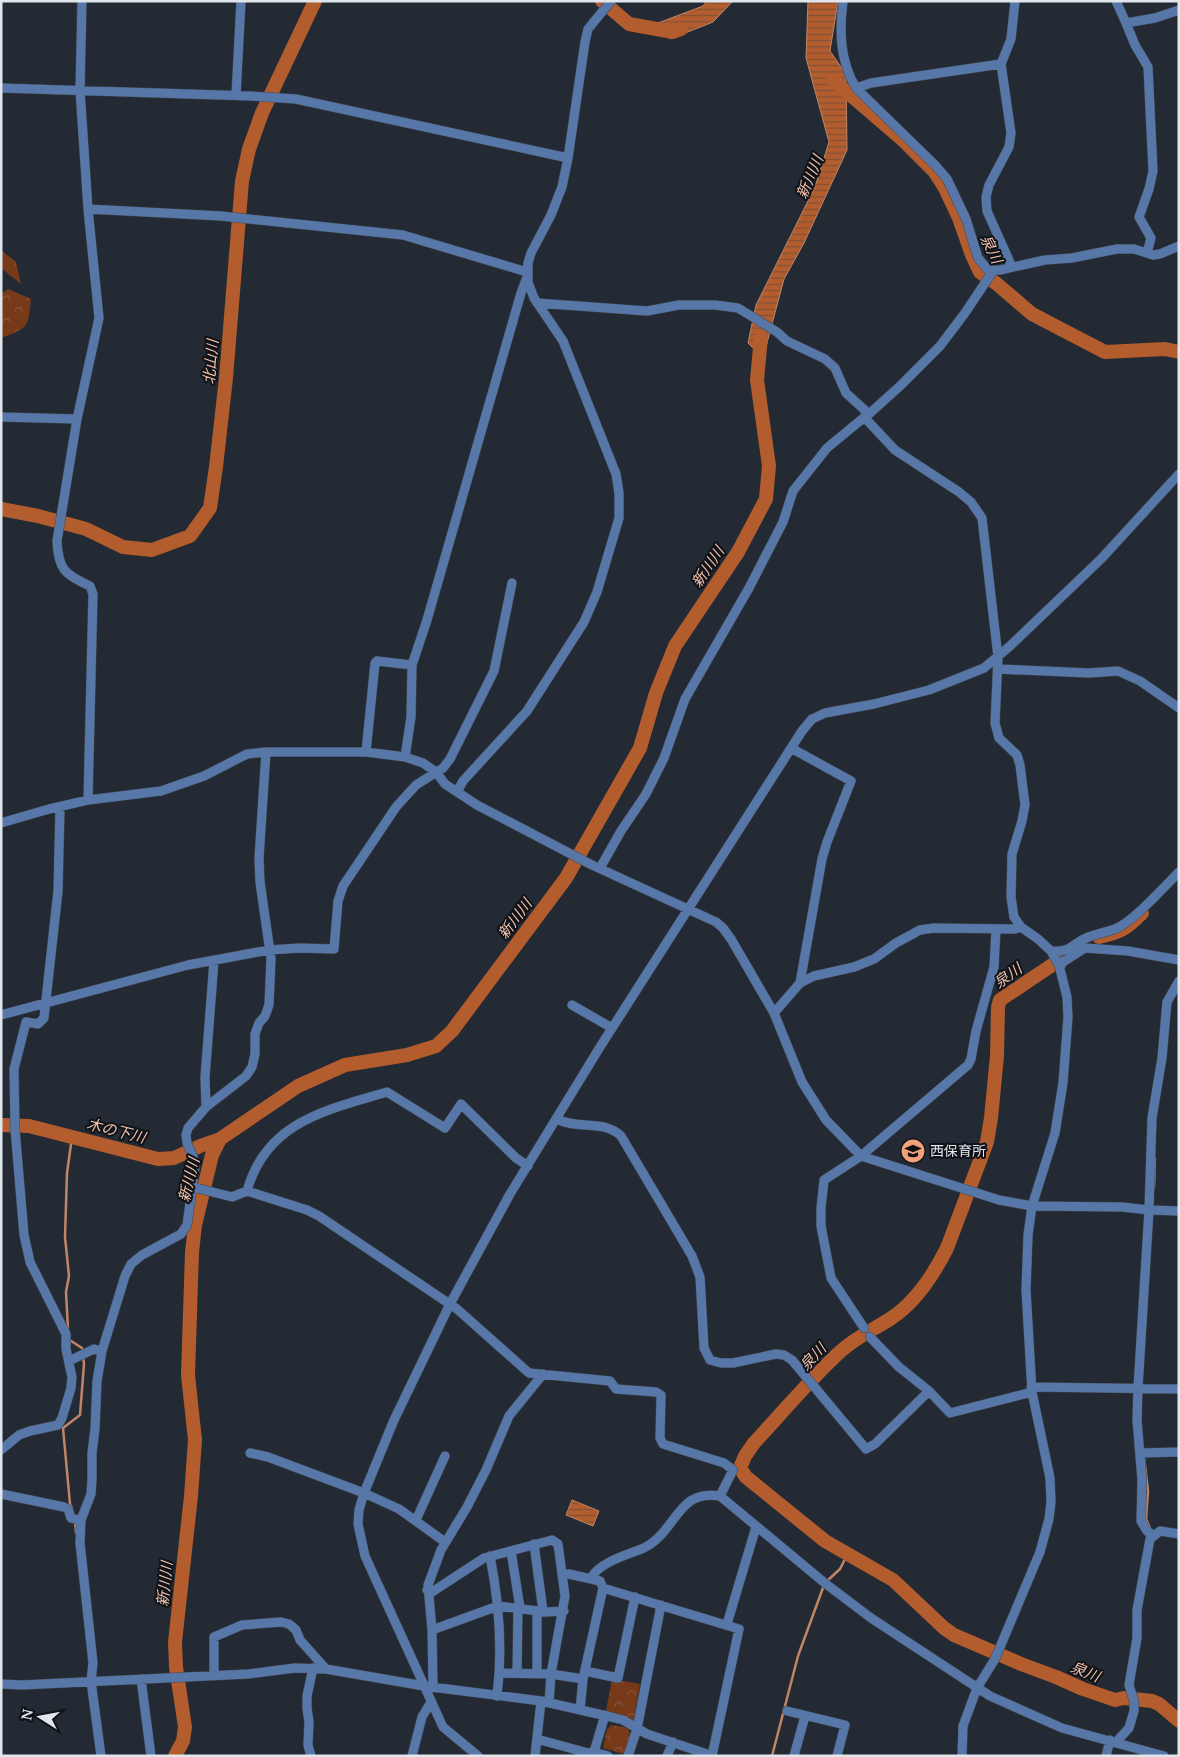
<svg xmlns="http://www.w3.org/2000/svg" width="1180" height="1757" viewBox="0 0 1180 1757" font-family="'Noto Serif','Noto Sans JP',serif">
	<defs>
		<pattern id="forest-crowns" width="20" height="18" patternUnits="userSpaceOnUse" patternTransform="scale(1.25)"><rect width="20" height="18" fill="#773a19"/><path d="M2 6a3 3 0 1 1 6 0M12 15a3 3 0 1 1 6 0" fill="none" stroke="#8a563b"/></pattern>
		<pattern id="water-rules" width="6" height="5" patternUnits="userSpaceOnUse" patternTransform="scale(1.25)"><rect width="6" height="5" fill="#b35c2d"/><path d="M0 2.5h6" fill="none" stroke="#815239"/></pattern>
	</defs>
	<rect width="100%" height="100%" fill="#232a34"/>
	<path fill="url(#forest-crowns)" d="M1,250L16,262L21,284L1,268Z
		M8,289L31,299C28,328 28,328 1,338V294Z
		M612,1679L640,1684L634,1720L606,1711Z
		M612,1725L628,1728L630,1734L624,1754L603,1748L607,1729Z"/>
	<path fill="url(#water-rules)" stroke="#c18566" d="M707,1H733L713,22L670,39L658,23L703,6Z
		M808,1H838L830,51L846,74L847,150L804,243L784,279L763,358L748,343L756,305L815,187L829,142L806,58Z
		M572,1500L599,1511L593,1526L566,1515Z"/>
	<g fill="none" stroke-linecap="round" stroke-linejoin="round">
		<path stroke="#c18566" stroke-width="2.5" d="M1154,1187L1155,1158
			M68,1329L66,1292L69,1276L65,1237L67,1173L72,1137
			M68,1339L82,1348L84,1364L80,1415L63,1428L70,1504L72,1508
			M1144,1457L1148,1491L1146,1519L1150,1528
			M75,1521L76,1533
			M827,1581L840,1569L848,1553
			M772,1756L798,1656L824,1585"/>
		<path stroke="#b35c2d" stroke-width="14" d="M602,1L629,24L673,32L681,29
			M833,80L904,141L934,171L945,188L959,218L972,255L980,272L997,284L1032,314L1105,352L1165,349L1179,352
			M1,509L38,516L86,529L123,547L152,550L190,536L210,508L216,467L226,378L242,181L249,149L262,113L315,1
			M1099,937C1121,932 1126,929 1142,913
			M1067,955L1000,1000L998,1007L997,1056L991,1118L987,1142L947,1248C934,1274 915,1303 890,1319C873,1330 856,1337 841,1351C810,1379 783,1412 754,1443L745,1456L740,1468L746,1477L825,1541L893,1580L944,1628L954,1635L1021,1664L1056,1677L1083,1689L1115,1700L1124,1698L1152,1701L1159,1704L1179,1721
			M1,1125L29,1126L158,1159L174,1158L200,1146L220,1139
			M175,1756L183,1741L185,1727L176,1667L175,1642L191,1496L195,1440L188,1375L192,1252L195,1225L212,1155L220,1139L298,1086L345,1065L407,1055L436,1046L452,1031L566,878L640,748L656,693L675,646L738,552L766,499L769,466L757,380L761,337"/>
		<defs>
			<path id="minor" d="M82,1L80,90L88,209L99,318L77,419L57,541C58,569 65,575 90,586L93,594L88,800
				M843,1C839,32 840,61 856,88L935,165L947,179L966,219L978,258L988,270H1000L1045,260L1072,258L1117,249H1134L1153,255L1160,254L1179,246
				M1116,1L1126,23L1155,18L1179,10
				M1126,23L1135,45L1148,67L1153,171L1149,189L1139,217L1151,238L1147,253
				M1,88L251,96L296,99L568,158
				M856,88L871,83L1001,64
				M236,95L241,1
				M88,209L221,216L403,235L527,272
				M1012,267L987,211L986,197L989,185L1009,147L1011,133L1001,64L1011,39L1015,1
				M537,303L647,311L679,305H715L738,308L777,332L787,341L825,359L835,368L846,393L869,414L900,386L940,346L965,313L993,271
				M1,417L77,419
				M864,417L895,450L959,492L971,502L982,518L998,657L995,723L999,738L1017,755L1020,765L1025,805L1022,821L1012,854L1011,897L1014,917L1021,927L1038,939L1051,951L1059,965L1067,997L1068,1017L1063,1083L1055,1133L1032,1206L1028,1235L1026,1290L1032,1392L1050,1478L1051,1502L1049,1519L1040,1552L995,1659L977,1688L963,1726L962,1756
				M998,669L1089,673L1118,671L1140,681L1179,708
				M791,748L851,781L827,842L822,859L800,983
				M366,752L375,663L377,661L412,665
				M405,757L411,717L412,665L427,620L521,293L527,277
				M457,792L463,781L527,711L584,622L597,592L619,518V493L616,474L563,341L534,298L528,282V263L531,253L551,215L562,187L568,158L585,42L588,29L611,1
				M1,823L49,809L88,800L161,791L204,776L247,754L266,752H366L405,757L423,763L436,772L445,784L477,805L592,865L716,922L723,928L731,939L774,1013L802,1082L826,1120L861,1156L999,1200L1032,1206L1122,1207L1149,1210L1179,1211
				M600,868L621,831L646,794L664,758L685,699L749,588L783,522L793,491L827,448L867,415
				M1051,951C1069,952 1068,948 1082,940C1093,934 1104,933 1115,929C1133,922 1164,887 1179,872
				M1060,967L1063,962L1085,948L1128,951L1179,960
				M572,1005L612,1028
				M774,1013L800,983L814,976L854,967L874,959L896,943L920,930L934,928L1015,929L1021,927
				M1,1015L188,965L269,950L300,948L334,949L338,901L343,886L396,807L416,785L443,768L450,759L494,671L512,583
				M206,1107L205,1077L214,961
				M557,1119C577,1130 603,1119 621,1136L692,1256L700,1277L704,1348L710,1360L721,1363H733L776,1354L784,1355L792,1360L866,1449L875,1444L929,1391
				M193,1187L232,1197L247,1191L307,1210L319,1216L457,1309L529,1373L610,1381L616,1389L656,1392L661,1395L660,1438L663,1444L724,1463L733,1470L720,1496
				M247,1191C266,1122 326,1110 387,1092L445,1128L461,1104L516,1158L528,1166
				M864,1328L831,1278L821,1226V1208L824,1180L861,1156L968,1065L971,1059L976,1031L994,967L996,929
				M870,1337L899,1367L929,1391L950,1413L1032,1392
				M69,1361L94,1349L102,1351
				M1031,1387L1179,1389
				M1,1450L19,1435L30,1431L58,1425L62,1418L71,1388L72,1377L66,1349V1334L30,1262L24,1235L15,1129L14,1069L26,1022L38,1024L44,1018L58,891L60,807
				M250,1453L268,1457L364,1493L399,1509L445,1542
				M1140,1453L1179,1452
				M1,1494L64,1507L68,1509L71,1518L81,1520
				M416,1520L445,1456
				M1153,1535L1147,1531L1141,1521L1142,1480L1137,1420L1138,1388L1149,1210L1152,1118L1162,1058L1167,1002L1179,981
				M534,1544L543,1611
				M511,1551L520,1608
				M490,1556C499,1602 503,1649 497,1696
				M562,1575L569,1574L600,1581L603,1588L583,1679L580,1710
				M591,1579C596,1564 626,1555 639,1550C677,1536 675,1488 720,1496L826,1584L871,1618L990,1696L1062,1728L1164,1756
				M603,1588L739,1629L712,1756
				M427,1590L432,1592L484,1558L552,1540L558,1544L565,1596L551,1674L549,1703
				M727,1624L756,1527
				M432,1630L498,1606L546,1612L564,1611
				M585,1671L618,1678L635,1597
				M500,1673L551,1674L583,1679
				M517,1673L518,1608
				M537,1673V1611
				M214,1676V1637L242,1625L281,1622L289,1624L296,1630L300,1640L326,1669
				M141,1679L151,1756
				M1,1684L22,1685L248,1674L295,1668L326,1669L424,1686L541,1701L607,1716L623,1720L647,1734L713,1756
				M433,1686L432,1630L428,1585L441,1550L467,1507L486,1470L509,1416L543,1374
				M787,1711L845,1725L837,1756
				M537,1739L588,1753V1756
				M1116,1742L1129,1728L1134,1711V1701L1129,1685L1137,1638V1610L1150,1539L1160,1531L1179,1534
				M594,1752L608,1756
				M588,1753L594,1752L605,1715
				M101,1756L91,1681L93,1663L80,1543L81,1520L91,1494L92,1479V1453L95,1429L97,1381L102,1351L125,1276L131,1264L142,1255L181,1234L187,1225L195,1167L193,1157L187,1143L186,1135L188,1128L206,1107L246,1076L252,1067L255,1054V1034L259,1023L265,1016L269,1005L271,959L260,882L259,858L266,752
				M311,1756L308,1745L309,1722L307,1708V1696L313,1668
				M412,1756L422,1717L431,1702
				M478,1756L443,1727L365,1556L358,1524L359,1510L364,1493L394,1420L450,1304L510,1194L600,1047L802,731L812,719L825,713L874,704L929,690L984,668L1010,646L1101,559L1179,474
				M535,1756L541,1701
				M628,1756L637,1729L661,1605
				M667,1756L673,1742
				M794,1756L805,1716
				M1106,1756L1110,1740"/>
		</defs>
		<use href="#minor" stroke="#414851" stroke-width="10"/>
		<use href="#minor" stroke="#5777a8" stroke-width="9"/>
	</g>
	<defs>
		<symbol id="school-disc" viewBox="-11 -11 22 22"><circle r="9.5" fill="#f1a27b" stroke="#0f1217"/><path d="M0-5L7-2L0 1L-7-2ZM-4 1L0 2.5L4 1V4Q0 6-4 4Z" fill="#111"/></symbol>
	</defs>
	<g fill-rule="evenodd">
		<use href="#school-disc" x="899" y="1137" width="28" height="28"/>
	</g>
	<g text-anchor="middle" stroke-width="4" stroke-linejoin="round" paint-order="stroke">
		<g font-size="14" fill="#e1e6ec" stroke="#0f1217" text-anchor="start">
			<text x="930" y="1156">西保育所</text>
		</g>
		<g font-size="15" font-style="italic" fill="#f2c2ab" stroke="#0f1217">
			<text transform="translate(810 177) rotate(-67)" y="5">新川川</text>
			<text transform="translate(991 249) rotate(64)" y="5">泉川</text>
			<text transform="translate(211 362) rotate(-85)" y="5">北山川</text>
			<text transform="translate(708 567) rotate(-56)" y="5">新川川</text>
			<text transform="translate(515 919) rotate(-53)" y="5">新川川</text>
			<text transform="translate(1008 976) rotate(-36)" y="5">泉川</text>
			<text transform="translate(116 1131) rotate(14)" y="5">木の下川</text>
			<text transform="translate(189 1180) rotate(-76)" y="5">新川川</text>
			<text transform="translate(813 1357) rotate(-47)" y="5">泉川</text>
			<text transform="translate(165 1584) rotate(-84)" y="5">新川川</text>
			<text transform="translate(1085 1672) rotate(21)" y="5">泉川</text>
		</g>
	</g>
	<rect width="1180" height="1757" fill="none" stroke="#e1e6ec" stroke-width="5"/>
	<g transform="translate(40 1717) rotate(281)" stroke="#0f1217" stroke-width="4" paint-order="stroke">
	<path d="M0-4L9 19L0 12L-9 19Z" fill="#e1e6ec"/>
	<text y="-8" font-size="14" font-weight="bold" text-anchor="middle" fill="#e1e6ec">N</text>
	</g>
</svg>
